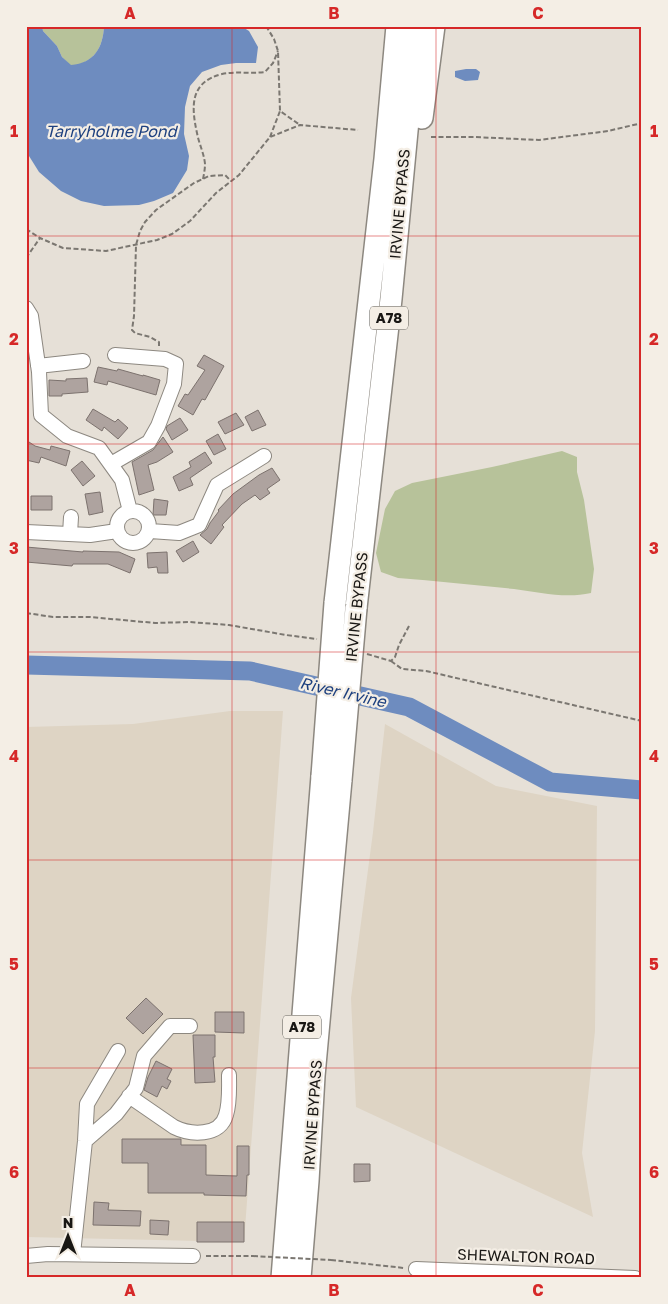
<svg xmlns="http://www.w3.org/2000/svg" width="668" height="1304" viewBox="0 0 668 1304" font-family="'Golos Text',sans-serif">
	<rect width="100%" height="100%" fill="#e6e0d7"/>
	<path fill="#ded4c4" d="M230,711H283L244,1242L26,1237V727L133,724Z
		M385,724L496,786L597,806L595,1031L582,1153L593,1217L356,1107L351,998L373,832Z"/>
	<path fill="#b7c29a" d="M42,26H104C103,48 94,63 71,66L62,57L57,46L43,31Z
		M562,451L577,457V472L584,500L594,569L591,593C565,599 539,592 514,589C475,585 436,581 398,578L381,572L376,553L385,509L395,491L412,483L492,467Z"/>
	<path fill="#6e8cbf" d="M26,26H42L43,31L57,46L62,57L71,65C94,63 103,48 104,26H241L249,31L258,47L256,63H236L221,65L202,72L190,86L185,107L184,134L189,156L187,170L173,193L154,201L139,205L104,206L81,201L61,191L39,172L29,156L26,145Z
		M466,69H476L480,72L478,80L465,81L455,77V71Z"/>
	<g fill="none" stroke-linecap="round" stroke-linejoin="round">
		<path stroke="#6e8cbf" stroke-width="19" d="M26,665L250,671L409,707L550,782L642,790"/>
	</g>
	<path fill="#aea39f" stroke="#7c726e" d="M204,355L224,366L205,400L202,399L193,415L178,406L185,394L188,395L205,370L197,366Z
		M98,367L117,371L118,369L143,376V375L160,380L156,395L108,381L107,385L94,382Z
		M87,378L88,392L62,394V396H49V380L66,381V379Z
		M93,409L115,422L118,419L128,428L118,439L104,427L102,431L86,420Z
		M258,410L266,425L252,431L245,417Z
		M236,413L244,425L225,434L218,422Z
		M180,418L188,430L172,440L166,429L167,426Z
		M218,434L226,449L214,455L206,441Z
		M163,437L173,452L157,462L148,465L154,490L139,495L132,462L153,450Z
		M26,440L35,446L50,450L51,446L70,451L66,466L41,457L39,463L26,460Z
		M205,452L212,463L190,478L193,485L179,491L173,477L191,467L189,462Z
		M82,461L95,476L83,486L71,470Z
		M272,468L280,480L267,489L270,493L260,500L255,495L242,504L222,525L224,527L211,544L200,535L207,529L210,523L219,511L218,510L233,494L259,475Z
		M100,492L103,512L89,515L85,494Z
		M31,496H52V510H31Z
		M154,499L168,501L166,515H153Z
		M193,541L199,552L183,562L176,551Z
		M26,547L83,552V551L119,552L135,559L130,573L108,564H73L72,566L26,562Z
		M167,552L168,573H158L157,567L148,568L147,553Z
		M146,998L163,1014L143,1034L126,1018Z
		M215,1012H244V1033L215,1032Z
		M193,1035H215V1057H213L215,1082L195,1083Z
		M156,1061L172,1069L167,1079L171,1081L167,1089L162,1086L157,1097L144,1090L148,1077Z
		M122,1139H181V1145H206V1175L237,1176V1146H249V1175H247L246,1196L204,1195V1193H148V1163H122Z
		M354,1164H370V1181L354,1182Z
		M94,1202L109,1203L108,1210L141,1211L140,1226L93,1225Z
		M150,1220L169,1221L168,1235L150,1234Z
		M197,1222H244V1242H197Z"/>
	<g fill="none" stroke-linecap="round" stroke-linejoin="round">
		<defs>
			<path id="minor" d="M26,308L31,316L39,372L41,415L67,436L99,448L122,480L130,511
				M38,366L83,361
				M111,464L149,442L158,426L174,384L176,364L165,359L115,355
				M117 527a16 16 0 1 1 32 0a16 16 0 1 1-32 0Z
				M150,531L179,533L199,525L217,485L264,456
				M26,532L90,535L117,531
				M70,534L71,517
				M129,1096L174,1127C190,1135 220,1137 226,1115C230,1103 229,1088 229,1075
				M85,1141L116,1114L136,1088L144,1056L170,1026H190
				M73,1254L85,1141L87,1104L118,1051
				M26,1256L48,1254L193,1256
				M416,1269L635,1278"/>
			<path id="highway" d="M422,118L434,26
				M335,603L385,159L397,26
				M356,608L391,299L417,26
				M282,1278L322,776
				M300,1278L308,1181L314,1076L341,780"/>
		</defs>
		<use href="#minor" stroke="#8d8880" stroke-width="16"/>
		<use href="#highway" stroke="#8d8880" stroke-width="24"/>
		<path stroke="#7b7771" stroke-width="2" stroke-dasharray="5 2.5" stroke-linecap="butt" d="M266,26L274,39L278,51L280,111L300,125
			M270,137L280,111
			M431,137H475L539,140L608,131L642,123
			M203,179C204,174 205,169 205,164C204,153 199,144 197,133C191,106 190,82 222,74C236,71 250,74 265,72L273,63L278,51
			M26,229L40,238
			M26,258L40,238L63,248L106,251L157,240L172,234L190,221L216,193L239,175L270,137L300,125L358,130
			M159,346V342L150,337L135,333L132,330L134,316L136,245L140,231L145,222L156,210L184,190L194,183L209,176L225,175L231,181
			M26,613L53,617H90L155,623L189,622L229,625L286,635L317,639
			M367,654L391,661L395,657L399,645L409,626
			M391,661L402,669L426,671L642,721
			M206,1256H253
			M331,1260L404,1268"/>
		<use href="#minor" stroke="#fff" stroke-width="14"/>
		<use href="#highway" stroke="#fff" stroke-width="21"/>
		<defs>
			<path id="highway-bridge" d="M322,776L335,603
				M341,780L356,608"/>
		</defs>
		<use href="#highway-bridge" stroke="#8d8880" stroke-width="24" stroke-linecap="butt"/>
		<path stroke="#7b7771" stroke-width="2" stroke-dasharray="5 2.5" stroke-linecap="butt" d="M253,1256L331,1260"/>
		<use href="#highway-bridge" stroke="#fff" stroke-width="21"/>
	</g>
	<path fill="none" stroke="#d62828" stroke-width="1" stroke-opacity="0.55" d="M232,26V1278M436,26V1278M26,236H642M26,444H642M26,652H642M26,860H642M26,1068H642"/>
	<g text-anchor="middle" stroke-width="4.5" stroke-linejoin="round" paint-order="stroke">
		<g fill="#f4eee5" stroke="#5b5853" stroke-width="1">
			<rect x="370" y="306.5" width="38" height="23" rx="4"/>
			<rect x="283" y="1015.5" width="38" height="23" rx="4"/>
		</g>
		<g font-size="14" font-weight="bold" fill="#191714">
			<text x="389" y="323">A78</text>
			<text x="302" y="1032">A78</text>
		</g>
		<g font-size="15" fill="#191714" stroke="#f4eee5">
			<text transform="translate(400 204) rotate(-85)" y="5">IRVINE BYPASS</text>
			<text transform="translate(357 607) rotate(-84)" y="5">IRVINE BYPASS</text>
			<text transform="translate(313 1115) rotate(-86)" y="5">IRVINE BYPASS</text>
			<text transform="translate(526 1257) rotate(2)" y="5">SHEWALTON ROAD</text>
		</g>
		<g font-size="16" font-style="italic" fill="#1d407f" stroke="#f4eee5">
			<text x="111" y="137">Tarryholme Pond</text>
			<text transform="translate(343 692) rotate(13)" y="6">River Irvine</text>
		</g>
	</g>
	<rect width="668" height="1304" fill="none" stroke="#f4eee5" stroke-width="55"/>
	<g transform="translate(68 1236)" stroke="#f4eee5" stroke-width="4" paint-order="stroke">
	<path d="M0-4L9 19L0 12L-9 19Z" fill="#191714"/>
	<text y="-8" font-size="14" font-weight="bold" text-anchor="middle" fill="#191714">N</text>
	</g>
	<rect x="28" y="28" width="612" height="1248" fill="none" stroke="#d62828" stroke-width="2"/>
	<g font-size="16" text-anchor="middle" font-weight="bold" fill="#d62828">
		<text x="130" y="19">A</text>
		<text x="334" y="19">B</text>
		<text x="538" y="19">C</text>
		<text x="14" y="137">1</text>
		<text x="654" y="137">1</text>
		<text x="14" y="345">2</text>
		<text x="654" y="345">2</text>
		<text x="14" y="554">3</text>
		<text x="654" y="554">3</text>
		<text x="14" y="762">4</text>
		<text x="654" y="762">4</text>
		<text x="14" y="970">5</text>
		<text x="654" y="970">5</text>
		<text x="14" y="1178">6</text>
		<text x="654" y="1178">6</text>
		<text x="130" y="1296">A</text>
		<text x="334" y="1296">B</text>
		<text x="538" y="1296">C</text>
	</g>
</svg>
